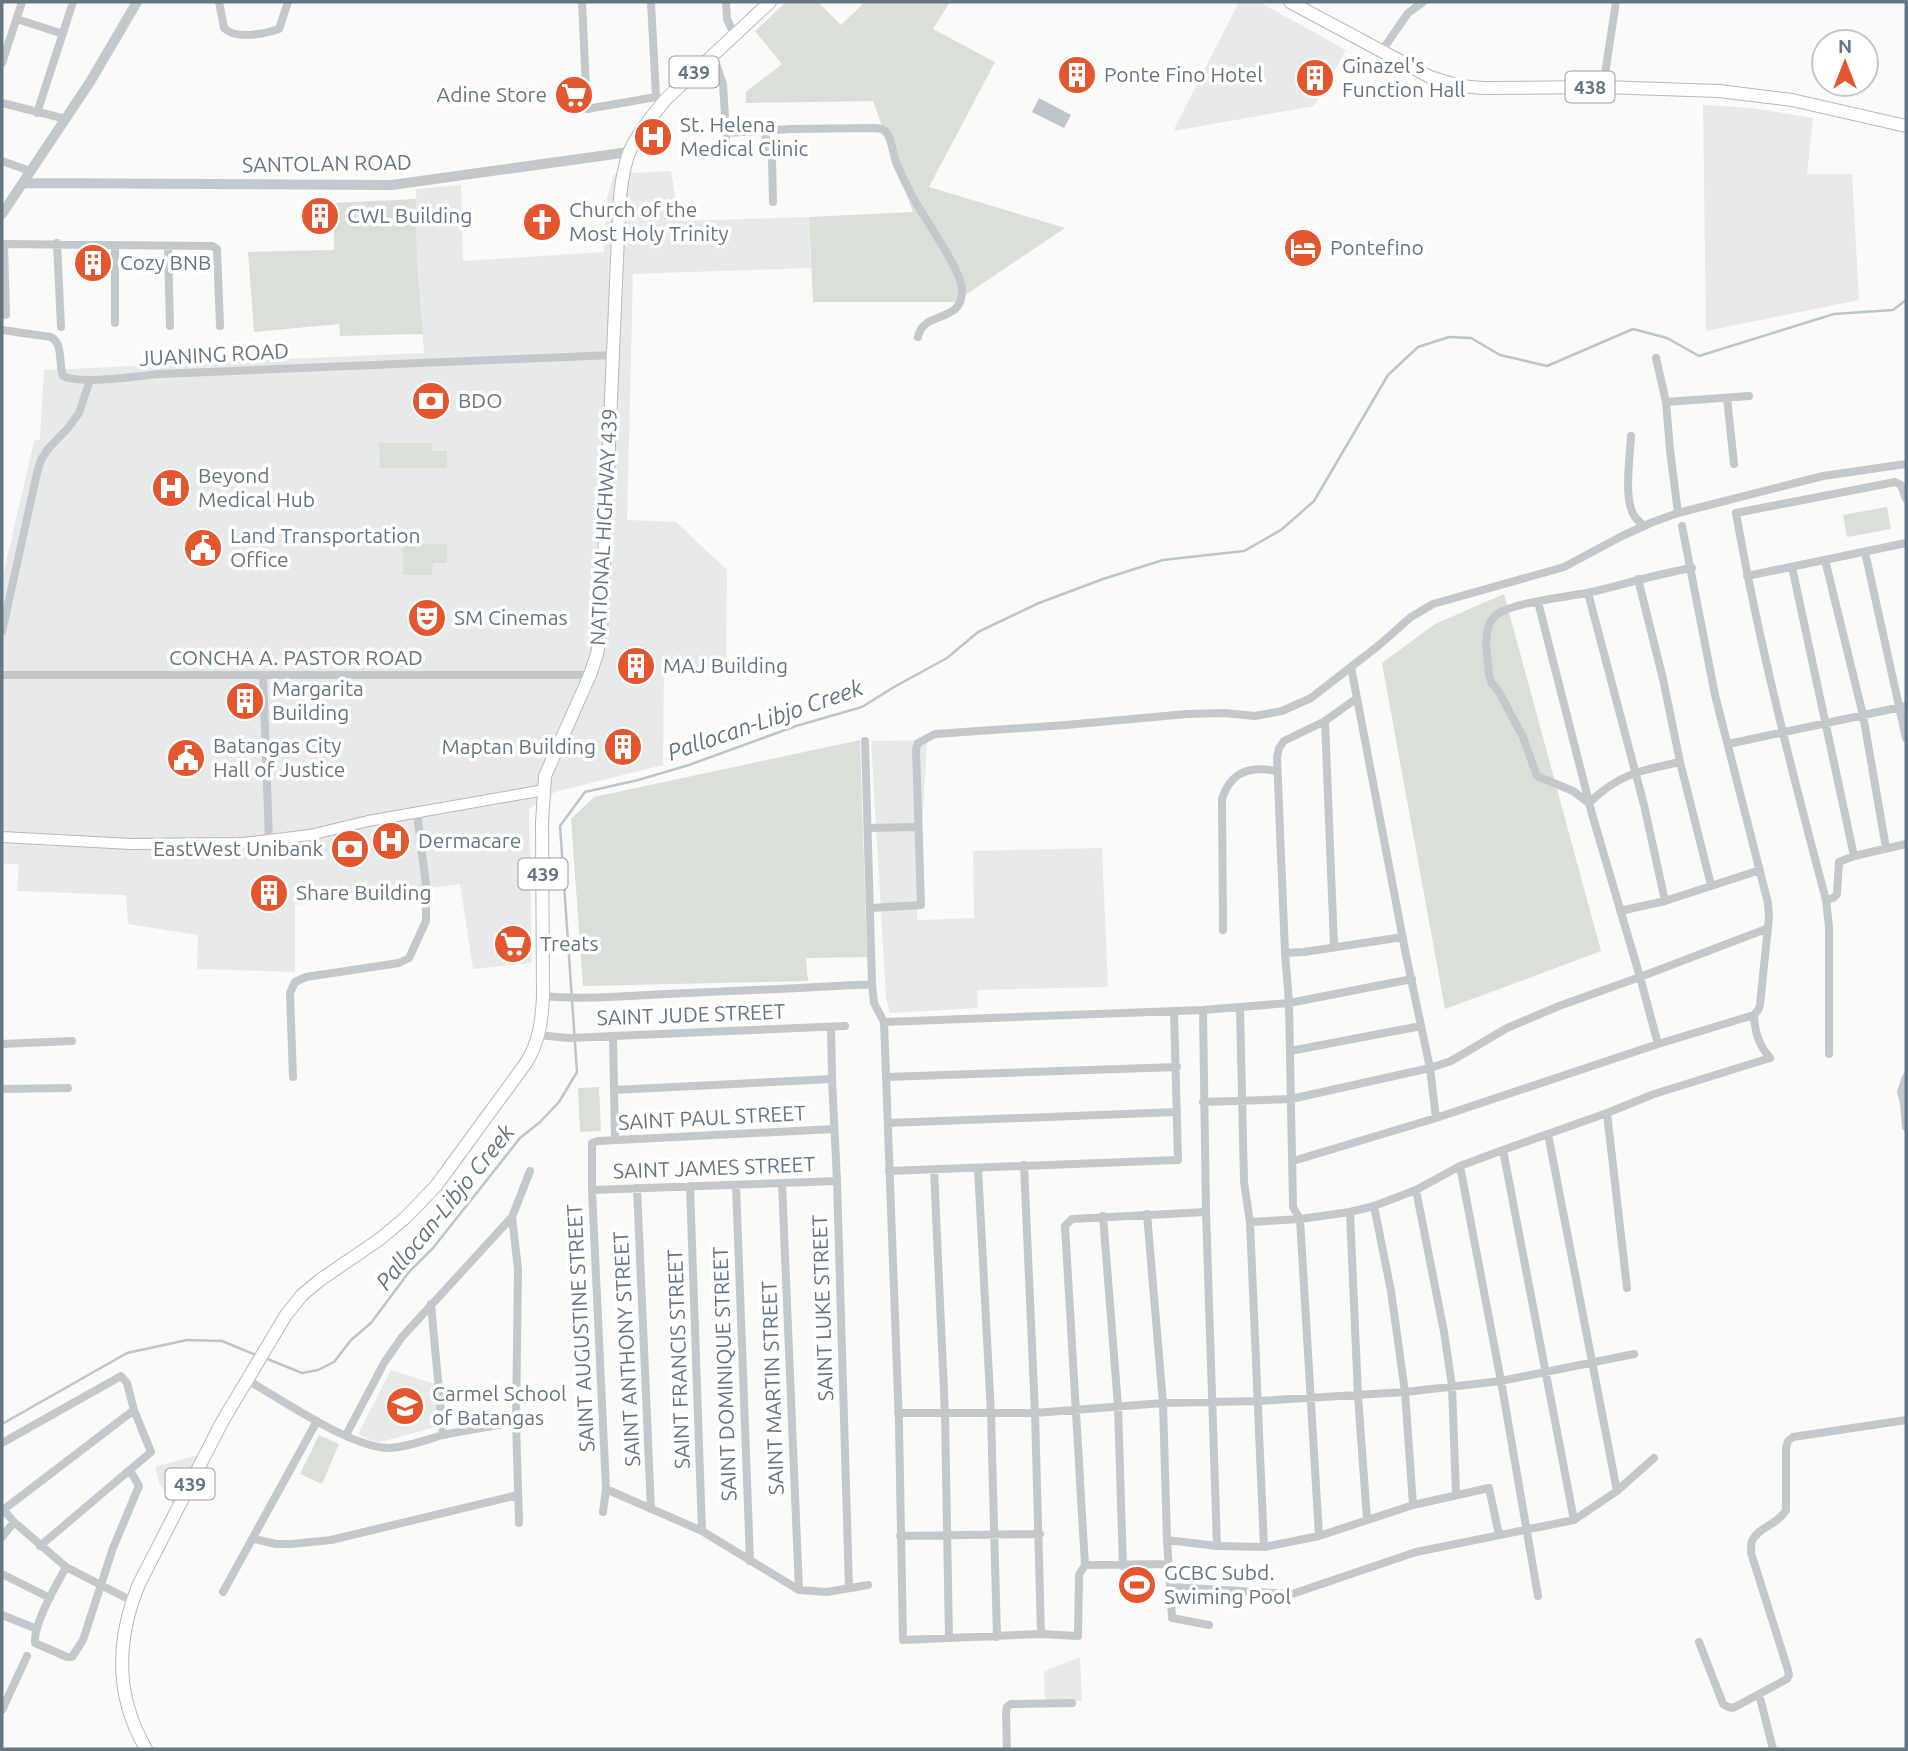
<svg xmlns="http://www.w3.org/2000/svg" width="1908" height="1751" viewBox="0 0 1908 1751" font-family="Ubuntu,sans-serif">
	<rect width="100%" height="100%" fill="#fafaf8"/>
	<path fill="#e8e9e9" d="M1239,2H1259L1346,50L1314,106L1173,131Z
		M1703,105L1752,108L1813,118L1807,174H1852L1859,300L1706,331Z
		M671,171L679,221L809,217L811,268L633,274L627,520L676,522L727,570L726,668L664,666L663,765L555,792L529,809L532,963L473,969L460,884L295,905V972L197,969L198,935L128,924L126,895L17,891L19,864H2V580L34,441L40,439L44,370L424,353L417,264L416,189L461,185L463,261L604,252L607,198L614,174Z
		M927,740L917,920L974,918L973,851L1102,848L1108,987L977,990L978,1008L890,1013L886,997L871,741Z
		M391,1370L438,1385L439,1426L377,1443L358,1434Z
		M198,1455L200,1456L174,1506L159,1483L155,1467Z
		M1080,1657L1082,1701H1045L1044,1671Z"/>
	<path fill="#dadfd7" d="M786,2H818L841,25L865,2H950L933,29L995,62L929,187L1065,228L955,302H813L809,217L913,212L873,101L746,103V92L782,64L755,31Z
		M416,199L417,264L423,334L340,336L339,324L254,332L248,252L334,250L333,203Z
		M379,443H432L433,451H447V468H380Z
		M1887,507L1891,529L1847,537L1843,515Z
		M403,544H447V563H433L432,575H403Z
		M1504,594L1601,951L1445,1009L1382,663L1435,624Z
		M860,740L867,957L806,958L808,981L583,986L571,819L594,797Z
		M599,1087L601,1131L580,1132L578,1088Z
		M319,1435L339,1444L322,1484L300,1474Z"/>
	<path fill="#bbc7cb" d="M1039,98L1071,115L1064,128L1032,112Z"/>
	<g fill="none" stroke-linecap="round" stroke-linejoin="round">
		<path stroke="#bbc7cb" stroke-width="2.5" d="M265,1358L302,1373L318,1370L334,1362L351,1340L371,1323L409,1272L433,1248L520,1138L540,1122L559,1102L577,1072L560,826L585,792L638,780L689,765L796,726L862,707L894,687L947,658L978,632L1039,603L1103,579L1163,560L1244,551L1281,530L1314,501L1388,375L1418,347L1449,337L1471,338L1500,355L1547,366L1633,329L1667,338L1699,356L1834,314L1893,310L1906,300
			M2,1424L127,1353L187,1340L222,1341L256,1355"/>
		<defs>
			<path id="secondary" d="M2,837L131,844L243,843L310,835L368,821L544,790"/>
			<path id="primary" d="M1290,2L1430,77L1459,86L1484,88L1603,87L1719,91L1792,100L1906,126
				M146,1749C115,1696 116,1640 139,1584L222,1422L286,1315L302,1295L320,1280L380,1239L405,1218L436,1186L526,1063C539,1042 542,1021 543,996L542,823L545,776L590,675L597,654L601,632L619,213C620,193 622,172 629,153C637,134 653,115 666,99L770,2"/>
		</defs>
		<use href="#secondary" stroke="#b3babf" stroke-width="12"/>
		<use href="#primary" stroke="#b5babe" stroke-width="14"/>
		<path stroke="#c3c8cc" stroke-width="8" d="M219,2L224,28C236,40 264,34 279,29L288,2
			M582,2L587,109L656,97L666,99
			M651,2L656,97
			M726,2L727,19L734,34
			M17,19L63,34
			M1381,52L1408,13L1423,2
			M713,55L723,84L726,133L791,129L876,128C881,129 883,128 886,132C892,139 893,154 896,162C900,172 905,182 910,192C921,214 963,271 962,291C962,324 923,310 918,337
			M2,63L22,2
			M1603,87L1616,2
			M2,103L66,119
			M37,113L73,2
			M764,131L772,158L773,202
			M726,133V153
			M2,161L30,171
			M57,243L61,327
			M2,244L212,246L217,249L220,326
			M4,244L6,315
			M168,246L170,326
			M115,323V245
			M2,330L51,337C64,345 58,363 63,376C81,385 137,376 160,374L613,355
			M1656,358L1666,402L1670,450L1678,513
			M1727,398L1734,464
			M1666,402L1749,396
			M1631,436C1630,457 1623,501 1635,517C1638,521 1641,523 1644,526
			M1865,552L1906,738
			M1825,560L1863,715L1886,848
			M1792,567L1854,856
			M1747,576L1906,543
			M1638,579L1663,679L1680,762L1711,885
			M1588,593L1644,805L1665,901
			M1538,602L1592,814L1640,977L1658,1044
			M2,632L37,473L41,460L48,449L68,428L79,413L90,380
			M1351,667L1406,955L1430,1068L1436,1118
			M2,675H590
			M263,675L269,840
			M1325,721L1334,946
			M865,741L872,984L874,1003L884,1022L899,1424L903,1640L1041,1634L1078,1636L1079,1575L1085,1565L1065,1226L1072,1219L1206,1212
			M1728,744L1906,706
			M1680,762C1642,770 1618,774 1589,803L1573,791L1537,776L1523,737L1499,692L1491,682L1489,675C1488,658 1481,630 1494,617C1507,603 1566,597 1587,593C1622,585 1656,574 1692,568
			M868,828L918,827
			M1826,900L1833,898L1837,894L1839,862L1854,856L1906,844
			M871,908L921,905L916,749L918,743L935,734L1066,725L1187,714L1224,713L1255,716L1282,711L1311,698L1378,646L1411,617L1433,604L1564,567L1622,536L1653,522L1678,513L1823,476L1906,464
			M1620,911L1665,901L1760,870
			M1223,930L1222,799C1231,771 1250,766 1277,771
			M1285,953L1304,952L1403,937
			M543,996C584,1000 626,996 667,994C736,991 804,988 872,984
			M1240,1007L1244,1182L1250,1222L1264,1547
			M1203,1010L1206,1212L1217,1546
			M884,1022L1203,1010L1289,1003L1412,979
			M831,1027L832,1079L837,1181L849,1588
			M539,1035L568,1038L845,1026
			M613,1036L615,1140
			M2,1044L72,1041
			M1290,1051L1421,1026
			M1829,1054V927L1826,900C1792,772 1759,644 1736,513L1895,482L1901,485L1906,499
			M293,1077L290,993L295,982L306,977L399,963L409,958L426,921V885L417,813
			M886,1077L1177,1067
			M1906,1077L1901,1092L1904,1103L1906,1127
			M2,1089L68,1088
			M614,1090L832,1079
			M1203,1102L1291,1099L1430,1068L1451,1061L1507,1028L1559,1006L1640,977L1766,929
			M1607,1113L1627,1288
			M888,1123L1177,1112
			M1548,1134L1617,1491
			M1503,1150L1574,1520
			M1293,1161L1436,1118L1658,1044L1754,1015
			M1024,1165L1035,1413L1041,1634
			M1460,1166L1501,1381L1538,1596
			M978,1168L991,1414L997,1637
			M934,1170L945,1414L949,1638
			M889,1171L1178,1160L1174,1011
			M782,1183L799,1590
			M736,1185L750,1561
			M690,1186L702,1531
			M637,1188L651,1509
			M592,1190L837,1181
			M1416,1190L1444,1332L1452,1386L1456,1494
			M1374,1206L1391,1291L1405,1392L1413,1505
			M1350,1212L1358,1396L1367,1519
			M1147,1214L1163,1403L1167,1540L1172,1618L1209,1625
			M1103,1216L1118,1406L1123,1566
			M512,1217L518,1269L516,1422L519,1523
			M1250,1222L1300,1219L1350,1212L1374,1206L1416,1190L1460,1166L1503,1150L1607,1113L1654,1094L1770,1058C1758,1044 1755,1032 1754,1015L1758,1010L1760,1005L1769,917L1768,903L1715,695L1682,526
			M431,1304L443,1435
			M246,1379C280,1399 353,1449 390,1448C409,1447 425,1440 443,1435C467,1430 492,1426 516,1422
			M898,1413H1035L1163,1403L1259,1401L1405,1392L1501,1381L1634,1354
			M346,1435L384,1363L402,1337L512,1217L530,1171
			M2,1443L121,1376L127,1383L134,1410L151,1452L40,1546
			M606,1489L702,1531L799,1590L827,1592L868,1585
			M2,1508L14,1522L66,1567L132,1601
			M3,1510L134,1410
			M603,1512L606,1489L592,1190V1143L598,1141L834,1129
			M900,1536L1040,1534
			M1319,1536L1300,1219L1293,1207L1289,1003L1285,953L1277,757L1279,748L1284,741L1325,721L1357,698
			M2,1537L14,1522
			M254,1539L276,1544H291L331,1540L518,1495
			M1167,1540L1217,1546L1264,1547L1319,1536L1413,1505L1489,1488L1499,1535
			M1085,1565L1168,1564
			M66,1567C57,1584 33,1624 35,1643L67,1657H72L83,1640L113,1548L139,1486L130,1470
			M2,1574L50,1598
			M1170,1587L1292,1594L1416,1552L1574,1520L1617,1491L1654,1458
			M223,1592L317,1421
			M2,1615L37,1629
			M1699,1642L1723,1704L1728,1707L1733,1708L1787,1679L1789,1675L1788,1670L1751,1553C1751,1551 1751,1542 1752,1541C1758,1527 1779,1524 1786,1510V1448L1788,1441L1793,1437L1906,1420
			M1759,1694L1773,1749
			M2,1710L27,1656
			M1007,1749L1006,1713L1007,1707L1011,1704L1072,1703"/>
		<path stroke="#c3c8cc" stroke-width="10" d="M23,183L392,185L629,152
			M2,214L90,82L137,2"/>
		<use href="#secondary" stroke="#fff" stroke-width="10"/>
		<use href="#primary" stroke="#fff" stroke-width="12"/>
	</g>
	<defs>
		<symbol id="building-disc" viewBox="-11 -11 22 22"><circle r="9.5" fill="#e4572e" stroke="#fff"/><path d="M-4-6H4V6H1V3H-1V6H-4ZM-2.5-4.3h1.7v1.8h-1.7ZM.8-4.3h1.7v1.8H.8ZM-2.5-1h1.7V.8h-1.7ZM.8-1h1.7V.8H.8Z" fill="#fff"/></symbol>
		<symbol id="supermarket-disc" viewBox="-11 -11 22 22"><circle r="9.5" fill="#e4572e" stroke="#fff"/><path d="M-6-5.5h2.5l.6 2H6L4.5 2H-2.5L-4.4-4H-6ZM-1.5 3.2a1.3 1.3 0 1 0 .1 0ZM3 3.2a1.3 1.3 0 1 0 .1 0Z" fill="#fff"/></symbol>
		<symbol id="hospital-disc" viewBox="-11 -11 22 22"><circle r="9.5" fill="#e4572e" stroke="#fff"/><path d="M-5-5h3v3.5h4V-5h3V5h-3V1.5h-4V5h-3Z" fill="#fff"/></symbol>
		<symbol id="church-disc" viewBox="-11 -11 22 22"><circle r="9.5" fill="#e4572e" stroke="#fff"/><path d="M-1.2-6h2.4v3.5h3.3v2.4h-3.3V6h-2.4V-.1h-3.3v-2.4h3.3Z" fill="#fff"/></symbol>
		<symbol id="hotel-disc" viewBox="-11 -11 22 22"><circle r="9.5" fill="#e4572e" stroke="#fff"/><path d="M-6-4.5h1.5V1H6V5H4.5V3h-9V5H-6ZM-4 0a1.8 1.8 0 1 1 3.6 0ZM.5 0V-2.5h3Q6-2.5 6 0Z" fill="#fff"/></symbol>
		<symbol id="bank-disc" viewBox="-11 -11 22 22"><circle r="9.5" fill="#e4572e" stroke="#fff"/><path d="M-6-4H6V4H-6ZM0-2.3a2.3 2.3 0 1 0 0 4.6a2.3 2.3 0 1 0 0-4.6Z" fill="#fff"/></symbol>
		<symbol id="civic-disc" viewBox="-11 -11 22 22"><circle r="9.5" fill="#e4572e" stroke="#fff"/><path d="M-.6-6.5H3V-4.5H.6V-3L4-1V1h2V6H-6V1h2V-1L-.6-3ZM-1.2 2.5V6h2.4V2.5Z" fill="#fff"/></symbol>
		<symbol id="theatre-disc" viewBox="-11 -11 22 22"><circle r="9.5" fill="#e4572e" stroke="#fff"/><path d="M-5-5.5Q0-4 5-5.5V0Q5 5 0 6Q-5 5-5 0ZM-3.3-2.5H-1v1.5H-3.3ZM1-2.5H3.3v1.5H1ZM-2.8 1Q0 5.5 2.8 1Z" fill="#fff"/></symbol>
		<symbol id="school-disc" viewBox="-11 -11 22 22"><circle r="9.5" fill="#e4572e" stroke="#fff"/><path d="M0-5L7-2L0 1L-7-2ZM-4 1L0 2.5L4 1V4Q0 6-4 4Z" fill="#fff"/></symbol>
		<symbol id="stadium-disc" viewBox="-11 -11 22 22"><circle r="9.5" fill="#e4572e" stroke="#fff"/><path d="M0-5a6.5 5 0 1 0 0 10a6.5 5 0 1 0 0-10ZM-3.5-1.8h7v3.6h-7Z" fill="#fff"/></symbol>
	</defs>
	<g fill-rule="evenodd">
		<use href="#building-disc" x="1055" y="53" width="44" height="44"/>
		<use href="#building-disc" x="1293" y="56" width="44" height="44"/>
		<use href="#supermarket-disc" x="552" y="73" width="44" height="44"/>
		<use href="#hospital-disc" x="631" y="115" width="44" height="44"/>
		<use href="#building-disc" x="298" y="194" width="44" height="44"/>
		<use href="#church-disc" x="520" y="200" width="44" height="44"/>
		<use href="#hotel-disc" x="1281" y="226" width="44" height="44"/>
		<use href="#building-disc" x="71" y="241" width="44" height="44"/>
		<use href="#bank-disc" x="409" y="379" width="44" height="44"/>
		<use href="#hospital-disc" x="149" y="466" width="44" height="44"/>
		<use href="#civic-disc" x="181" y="526" width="44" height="44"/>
		<use href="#theatre-disc" x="405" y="596" width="44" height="44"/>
		<use href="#building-disc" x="614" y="644" width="44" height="44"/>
		<use href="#building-disc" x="223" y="679" width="44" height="44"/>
		<use href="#building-disc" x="601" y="725" width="44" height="44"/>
		<use href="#civic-disc" x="164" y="736" width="44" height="44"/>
		<use href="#hospital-disc" x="369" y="819" width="44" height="44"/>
		<use href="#bank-disc" x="328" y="827" width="44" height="44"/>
		<use href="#building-disc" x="247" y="871" width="44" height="44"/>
		<use href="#supermarket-disc" x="491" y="922" width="44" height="44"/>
		<use href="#school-disc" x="383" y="1384" width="44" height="44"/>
		<use href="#stadium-disc" x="1115" y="1563" width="44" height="44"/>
	</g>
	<g text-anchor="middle" stroke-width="7" stroke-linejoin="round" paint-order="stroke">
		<g fill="#fff" stroke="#939fa8" stroke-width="2">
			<rect x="669.5" y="56.5" width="49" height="31" rx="5"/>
			<rect x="1565.5" y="71.5" width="49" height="31" rx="5"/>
			<rect x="518.5" y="858.5" width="49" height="31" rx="5"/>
			<rect x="165.5" y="1468.5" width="49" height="31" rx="5"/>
		</g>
		<g font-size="19" font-weight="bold" fill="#657683">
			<text x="694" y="79">439</text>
			<text x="1590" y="94">438</text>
			<text x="543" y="881">439</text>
			<text x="190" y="1491">439</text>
		</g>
		<g font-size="21" fill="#657683" stroke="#fff" text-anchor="start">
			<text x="1342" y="73">Ginazel's<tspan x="1342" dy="24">Function Hall</tspan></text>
			<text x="1104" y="82">Ponte Fino Hotel</text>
			<text x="547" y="102" text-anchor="end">Adine Store</text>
			<text x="680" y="132">St. Helena<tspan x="680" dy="24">Medical Clinic</tspan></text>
			<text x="569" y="217">Church of the<tspan x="569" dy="24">Most Holy Trinity</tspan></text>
			<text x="347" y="223">CWL Building</text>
			<text x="1330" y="255">Pontefino</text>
			<text x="120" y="270">Cozy BNB</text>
			<text x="458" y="408">BDO</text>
			<text x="198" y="483">Beyond<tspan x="198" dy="24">Medical Hub</tspan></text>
			<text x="230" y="543">Land Transportation<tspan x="230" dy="24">Office</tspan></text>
			<text x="454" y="625">SM Cinemas</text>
			<text x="663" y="673">MAJ Building</text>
			<text x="272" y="696">Margarita<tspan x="272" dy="24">Building</tspan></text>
			<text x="213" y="753">Batangas City<tspan x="213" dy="24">Hall of Justice</tspan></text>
			<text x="596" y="754" text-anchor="end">Maptan Building</text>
			<text x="418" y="848">Dermacare</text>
			<text x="323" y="856" text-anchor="end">EastWest Unibank</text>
			<text x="296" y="900">Share Building</text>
			<text x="540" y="951">Treats</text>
			<text x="432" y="1401">Carmel School<tspan x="432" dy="24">of Batangas</tspan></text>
			<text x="1164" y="1580">GCBC Subd.<tspan x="1164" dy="24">Swiming Pool</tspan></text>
		</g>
		<g font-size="21" fill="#657683" stroke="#fff">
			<text transform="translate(327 164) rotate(-1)" y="7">SANTOLAN ROAD</text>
			<text transform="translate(214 355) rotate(-3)" y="7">JUANING ROAD</text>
			<text transform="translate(604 527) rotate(-87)" y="7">NATIONAL HIGHWAY 439</text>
			<text x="296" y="665">CONCHA A. PASTOR ROAD</text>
			<text transform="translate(691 1015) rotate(-2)" y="7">SAINT JUDE STREET</text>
			<text transform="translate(712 1118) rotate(-3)" y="7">SAINT PAUL STREET</text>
			<text transform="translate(714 1168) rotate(-2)" y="7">SAINT JAMES STREET</text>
			<text transform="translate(823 1308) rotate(-92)" y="7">SAINT LUKE STREET</text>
			<text transform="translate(581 1328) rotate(-93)" y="7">SAINT AUGUSTINE STREET</text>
			<text transform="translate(627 1349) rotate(-93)" y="7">SAINT ANTHONY STREET</text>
			<text transform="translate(679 1359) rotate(-92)" y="7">SAINT FRANCIS STREET</text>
			<text transform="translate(725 1374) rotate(-92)" y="7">SAINT DOMINIQUE STREET</text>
			<text transform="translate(773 1388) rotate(-92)" y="7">SAINT MARTIN STREET</text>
		</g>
		<g font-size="23" font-style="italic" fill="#60757c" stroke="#fff">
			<text transform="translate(765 720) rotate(-19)" y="8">Pallocan-Libjo Creek</text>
			<text transform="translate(445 1207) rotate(-51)" y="8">Pallocan-Libjo Creek</text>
		</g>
	</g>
	<rect width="1908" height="1751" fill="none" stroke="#657683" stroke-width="7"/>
	<g transform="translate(1845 63)"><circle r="33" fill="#ffffff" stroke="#c1c8cd" stroke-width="2"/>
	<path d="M0-5L12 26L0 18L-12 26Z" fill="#e4572e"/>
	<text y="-10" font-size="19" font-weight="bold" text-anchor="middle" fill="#657683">N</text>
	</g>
</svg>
